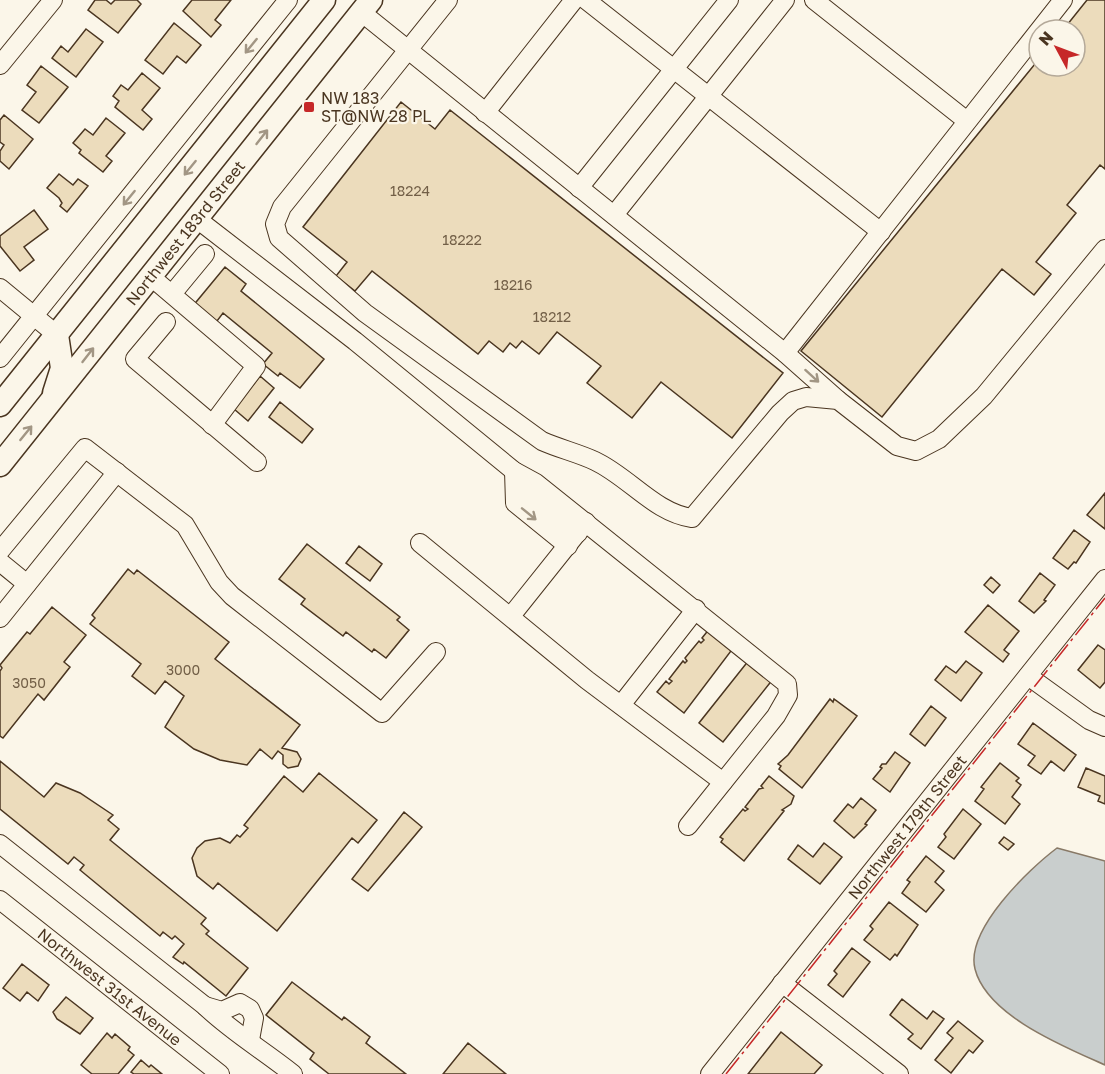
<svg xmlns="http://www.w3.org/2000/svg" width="1105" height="1074" viewBox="0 0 1105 1074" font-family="'Golos Text',sans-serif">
	<rect width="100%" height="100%" fill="#fbf6e9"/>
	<path fill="#c9cecd" stroke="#887966" stroke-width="1.5" d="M1057,848L1105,861V1065C1065,1047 987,1016 975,969C965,930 1029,869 1057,848Z"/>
	<path fill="#ecdcbc" stroke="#4a3520" stroke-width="1.5" d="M95,0H106L111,4L115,0H137L141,4L118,33L88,10Z
		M192,0H231L215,20L221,25L211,37L183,11Z
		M1087,0H1105V169L1100,165L1067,205L1076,213L1036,262L1051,274L1034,295L1002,269L882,417L801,351L1039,59V66H1075V30H1063Z
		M174,23L201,45L186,63L177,56L163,74L145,60Z
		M86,29L103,42L76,77L52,58L61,46L68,52Z
		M41,66L68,87L39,123L22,110L36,92L27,85Z
		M142,73L160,88L142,110L152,119L143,130L115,107L119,101L113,96L121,85L128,90Z
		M401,102L435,129L450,110L783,373L732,438L661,382L632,418L587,383L601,366L557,332L539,354L522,341L516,348L510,343L503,352L489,341L478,354L372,271L355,291L336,276L347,262L303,227Z
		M4,115L33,139L9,169L0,161V151L4,145L0,142V120Z
		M106,118L125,133L106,156L112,161L103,172L79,153L81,150L73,143L85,129L93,135Z
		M59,174L73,185L78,179L88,186L67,212L60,206L62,203L59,198L47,188Z
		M34,210L48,229L24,247L34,260L20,271L0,246V236Z
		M225,267L246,284L241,291L324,359L300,388L280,373L278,376L263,364L272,353L223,313L214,325L192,307Z
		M260,376L274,388L248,421L234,409Z
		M280,402L313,429L302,443L269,417Z
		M1105,493V529L1087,515Z
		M1074,530L1090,542L1076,563L1074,562L1068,569L1053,558Z
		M307,544L400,617L397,620L409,630L386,658L374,649L372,652L346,632L343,636L301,604L305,599L279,579Z
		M359,546L382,564L370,581L346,563Z
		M128,569L134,574L137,570L229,642L215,659L300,725L282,748L297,752L301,759L298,766L288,768L283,764V755L278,751L272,759L260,749L247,765L220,760L194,749L165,727L184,696L165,681L155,694L132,676L141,664L90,624L95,618L92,615Z
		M1040,573L1055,585L1044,600L1046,601L1034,613L1019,601Z
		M991,577L1000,585L993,593L984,585Z
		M988,605L1019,631L1004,650L1009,654L1003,662L965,632Z
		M52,607L86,635L64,662L70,667L44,700L38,694L3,738L0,736V671L2,668L0,665L27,632L30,634Z
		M710,628L734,647L684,713L657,692L666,681L669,684L672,681L669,679L683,661L685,663L687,661L685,658L699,641L701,643L704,640L702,638Z
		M1098,645L1105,650V682L1100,688L1078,670Z
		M749,660L773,679L723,742L699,723Z
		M966,661L982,673L961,701L935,680L946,666L956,673Z
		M830,699L833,702L834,699L857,716L802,788L779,769L781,766L778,764L788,755Z
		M931,706L946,718L925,746L910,734Z
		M1033,723L1076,755L1064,771L1051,761L1041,774L1028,765L1035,756L1018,744Z
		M895,752L910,763L890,792L873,779L882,768L880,767L882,764H886Z
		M0,761L44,797L56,783L80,793L113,815L108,820L119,829L110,840L206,918L201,924L209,931L206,934L248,968L226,996L184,962L183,964L173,957L184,944L175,936L172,939L163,932L160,936L80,870L84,865L74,857L68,864L0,809Z
		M1000,763L1019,778L1016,781L1021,785L1012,797L1020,804L1005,824L975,801L984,789L981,787Z
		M1086,768L1105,776V804L1098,801L1100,796L1078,787Z
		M319,773L377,820L358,843L352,838L277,931L218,883L213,889L197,876L192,858L197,848L205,841L220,838L230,843L237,835L240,837L248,828L244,825L284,776L303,792Z
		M769,776L794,796L791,804L782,810L784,811L744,861L721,842L723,839L720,837L743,809L745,811L748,809L745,807L759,789L763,788L761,786Z
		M861,798L876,810L865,824L867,825L854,838L834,821L848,804L853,808Z
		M963,809L981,824L954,859L938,847L946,837L944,834Z
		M404,812L422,827L368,891L352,879Z
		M1004,837L1014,844L1008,850L999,843Z
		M824,843L842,857L820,884L788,859L798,845L813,857Z
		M926,856L944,871L935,882L944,890L926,912L902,893L910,882L907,880Z
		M889,902L918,925L897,956L895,954L890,960L864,940L873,929L870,926Z
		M852,948L870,962L843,997L828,985L837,974L834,971Z
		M22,964L49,985L38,1001L27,992L20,1001L3,988Z
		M292,982L342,1020L344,1017L370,1037L366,1043L406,1074H329L310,1059L314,1053L266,1015Z
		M66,997L93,1018L80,1034L57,1019L53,1012Z
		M902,999L927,1019L933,1011L944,1019L921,1049L908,1039L913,1034L890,1015Z
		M958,1021L983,1041L973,1053L969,1050L951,1073L935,1060L953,1038L947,1033Z
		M781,1032L822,1065L814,1074H748Z
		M107,1033L112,1038L115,1034L130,1047L128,1050L134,1055L118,1074H92L81,1065Z
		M468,1043L506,1074H443Z
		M141,1060L149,1067L151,1065L162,1074H134L131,1072Z"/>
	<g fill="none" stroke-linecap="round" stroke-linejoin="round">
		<defs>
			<g id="minor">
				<path d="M448,0L282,207L275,224L279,238L365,313L542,441C560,449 578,453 595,461C629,477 655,513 692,518L780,413L793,401L806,397L838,400L897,446L916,451L939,439L984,396L1105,249"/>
				<path d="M586,0L881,232"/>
				<path d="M814,0L967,121"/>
				<path d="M361,12L785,353L838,400"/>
				<path d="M0,65L53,0"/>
				<path d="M485,113L574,0"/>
				<path d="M579,188L729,0"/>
				<path d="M614,215L785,0"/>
				<path d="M197,219L355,341L514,471L536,483L787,684L788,695L776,716L688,826"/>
				<path d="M150,276L256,366L212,425"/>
				<path d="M0,288L57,335"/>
				<path d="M172,294L205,254"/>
				<path d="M166,322L135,359L257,462"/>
				<path d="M785,353L1063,0"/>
				<path d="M0,358L288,0"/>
				<path d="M514,471L515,503L568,546"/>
				<path d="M515,472L525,492L578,533"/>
				<path d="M420,543L587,680L723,782"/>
				<path d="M0,551L85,448L185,525L219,582L232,596L382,713L436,652"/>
				<path d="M0,562L27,584"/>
				<path d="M511,616L586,522"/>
				<path d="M0,618L117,472"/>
				<path d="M1028,676L1089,720L1105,727"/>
				<path d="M621,705L696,609"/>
				<path d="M0,844L205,1006C232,1032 263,1050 293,1074"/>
				<path id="s1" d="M0,900L220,1074"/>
				<path d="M782,983L899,1074"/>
				<path d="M205,1006L222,1011L240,1003L250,1009L254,1018L250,1040"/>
				<path id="s2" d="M710,1074L1105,579"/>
			</g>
			<g id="major">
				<path d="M54,393L62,368L57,335"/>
				<path d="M0,405L324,0"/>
				<path id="s3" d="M0,465L371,0"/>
			</g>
		</defs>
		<use href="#minor" stroke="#4a3520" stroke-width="20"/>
		<use href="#major" stroke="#4a3520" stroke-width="25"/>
		<use href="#minor" stroke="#fbf6e9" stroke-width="18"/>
		<use href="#major" stroke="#fbf6e9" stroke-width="22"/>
		<path stroke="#c62828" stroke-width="1.5" stroke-dasharray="21 4.5 3 4.5" stroke-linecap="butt" d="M726,1074L1105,598"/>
	</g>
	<defs><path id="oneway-shaft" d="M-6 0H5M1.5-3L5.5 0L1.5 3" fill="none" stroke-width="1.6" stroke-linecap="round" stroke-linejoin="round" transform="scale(1.5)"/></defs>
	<g stroke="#a29684">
		<use href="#oneway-shaft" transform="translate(251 46) rotate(129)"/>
		<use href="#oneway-shaft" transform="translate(262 137) rotate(-52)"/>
		<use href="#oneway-shaft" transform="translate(190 168) rotate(129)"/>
		<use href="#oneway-shaft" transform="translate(129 198) rotate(129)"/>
		<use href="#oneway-shaft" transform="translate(88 355) rotate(-52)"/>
		<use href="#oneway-shaft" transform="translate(812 376) rotate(42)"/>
		<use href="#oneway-shaft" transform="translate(26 433) rotate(-51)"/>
		<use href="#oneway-shaft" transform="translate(529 514) rotate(39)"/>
	</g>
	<rect fill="#c62828" stroke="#fbf6e9" stroke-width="2" x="303" y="101" width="12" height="12" rx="3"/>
	<g text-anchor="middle" stroke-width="4.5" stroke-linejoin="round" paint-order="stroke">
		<g font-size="14" fill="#725f47">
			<text x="410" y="196">18224</text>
			<text x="462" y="245">18222</text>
			<text x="513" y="290">18216</text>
			<text x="552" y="322">18212</text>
			<text x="183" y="675">3000</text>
			<text x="29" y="688">3050</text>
		</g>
		<g font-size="16" fill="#4a3520" stroke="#fbf6e9" text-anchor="start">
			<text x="321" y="104">NW 183<tspan x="321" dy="18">ST@NW 28 PL</tspan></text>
		</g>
		<g font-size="16" fill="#4a3520" stroke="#fbf6e9">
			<text dy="6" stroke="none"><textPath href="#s3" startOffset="297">Northwest 183rd Street</textPath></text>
			<text dy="6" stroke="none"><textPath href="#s2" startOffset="316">Northwest 179th Street</textPath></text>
			<text dy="6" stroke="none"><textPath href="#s1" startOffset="140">Northwest 31st Avenue</textPath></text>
		</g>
	</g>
	<g transform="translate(1057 48) rotate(311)"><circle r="28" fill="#fbf6e9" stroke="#b4a999" stroke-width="1.5"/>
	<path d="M0-4.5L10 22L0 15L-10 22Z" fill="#c62828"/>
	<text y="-9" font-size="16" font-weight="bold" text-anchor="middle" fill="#4a3520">N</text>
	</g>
</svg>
